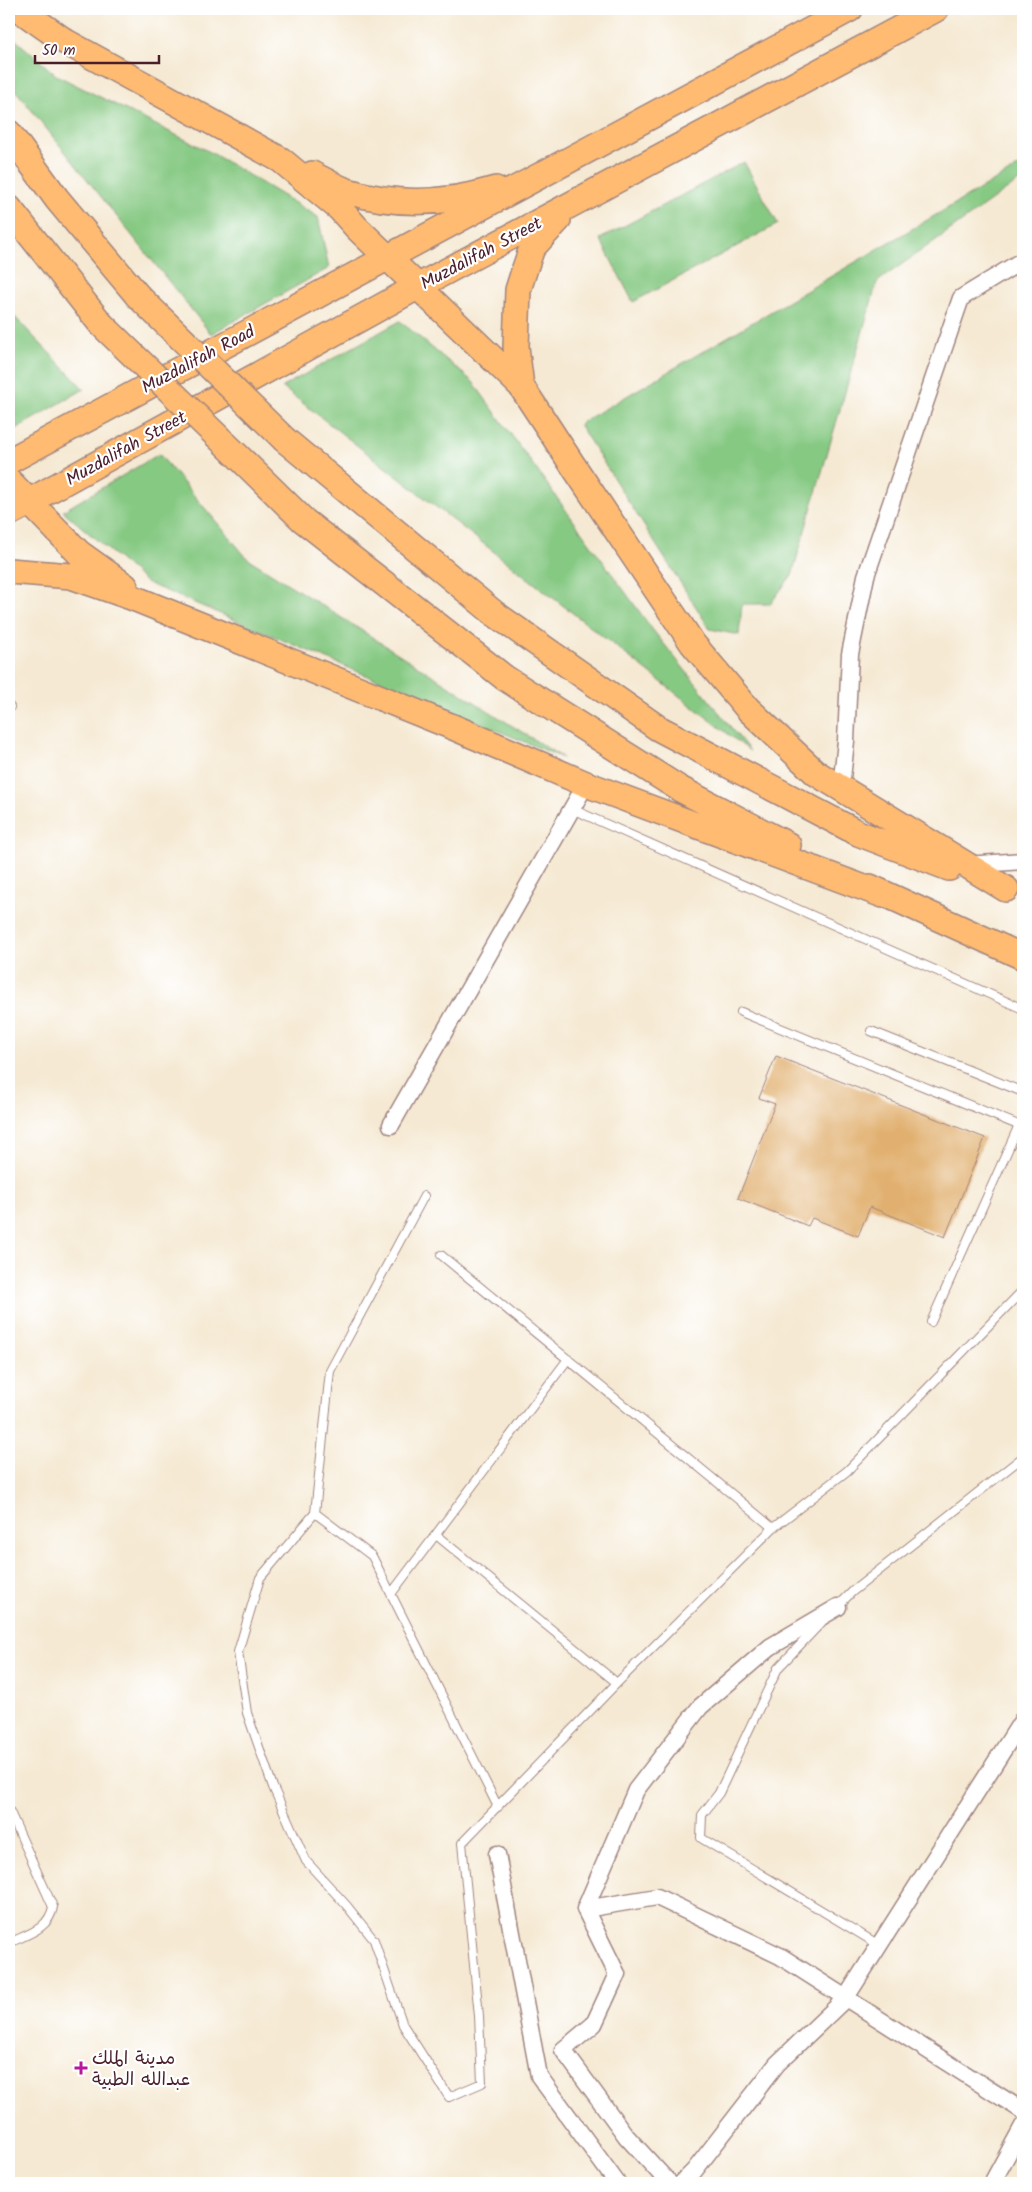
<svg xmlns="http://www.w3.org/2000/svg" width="1032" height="2192" viewBox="0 0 1032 2192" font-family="Kalam,'Playpen Sans Arabic',sans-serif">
	<rect width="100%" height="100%" fill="#fff"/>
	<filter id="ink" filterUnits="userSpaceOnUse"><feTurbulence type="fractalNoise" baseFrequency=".02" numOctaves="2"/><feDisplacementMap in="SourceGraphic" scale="10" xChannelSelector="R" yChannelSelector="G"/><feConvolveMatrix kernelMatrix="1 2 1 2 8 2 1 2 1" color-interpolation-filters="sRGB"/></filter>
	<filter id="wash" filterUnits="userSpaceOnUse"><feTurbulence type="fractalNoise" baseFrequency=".0096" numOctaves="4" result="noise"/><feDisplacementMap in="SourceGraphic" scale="20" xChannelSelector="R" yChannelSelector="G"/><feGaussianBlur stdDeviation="1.12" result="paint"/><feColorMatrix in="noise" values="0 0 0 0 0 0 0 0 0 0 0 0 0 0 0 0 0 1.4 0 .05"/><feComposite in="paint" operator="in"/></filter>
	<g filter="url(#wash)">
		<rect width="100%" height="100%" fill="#f5e9d3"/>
		<path fill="#86c983" stroke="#687457" d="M9,34L56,75L212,153L318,217L329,268L211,334L9,82Z
			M744,162L778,224L633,302L600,239Z
			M1023,164V178L877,282L792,575L770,604H742L739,635L710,629L579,424Z
			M9,311L84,389L9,433Z
			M400,321L473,382L652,629L750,751L282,387Z
			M159,454L247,558L563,758L147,583L63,511Z"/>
		<g id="blocks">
			<path fill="#e1b070" d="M776,1056L985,1138L945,1237L870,1207L858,1236L812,1218L808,1226L738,1198L775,1104L759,1098Z"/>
		</g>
	</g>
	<g filter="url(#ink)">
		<use href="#blocks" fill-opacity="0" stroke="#a0847f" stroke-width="1"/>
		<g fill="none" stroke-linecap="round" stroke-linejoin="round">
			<defs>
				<path id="lane" d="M9,707H10
					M572,809L1023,1009
					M741,1012L1023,1127
					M871,1031L1023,1092
					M424,1196L330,1371L315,1513L260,1578L238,1652L247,1713L273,1787L306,1861L347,1906L374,1940L403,2025L449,2097L482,2083L479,2016L462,1843L617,1683L773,1528L847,1471L1023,1290
					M441,1255L773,1528
					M931,1322L1019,1125
					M315,1513L372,1556L498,1807
					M436,1535L617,1683
					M391,1594L568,1359
					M836,1608L853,1591L1023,1457
					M821,1623L778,1668L719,1793L702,1815L701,1838L879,1945
					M9,1810L53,1907C49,1929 28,1934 9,1943"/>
				<path id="street" d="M841,788L846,741L850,654L866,576L961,298L1023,260
					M966,865L1023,861
					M391,1125L586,784
					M497,1854L539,2076L617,2183
					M585,1909L657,1897L780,1956L1023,2111
					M669,2183L626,2136L563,2050L594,2024L617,1974L585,1909L636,1790L700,1707L770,1647L838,1607
					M682,2183L694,2171L777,2064L845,1999L1023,1719
					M992,2183L1023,2126"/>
				<path id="primary" d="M19,9L66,42L281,160L339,208L357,228L521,386
					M9,133L57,199L138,296
					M312,174C324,180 335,187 347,191C396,206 447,204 496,189
					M9,208L101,324
					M558,220L532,248L524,271L518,290L516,347L521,386L572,464L693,644L748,709L816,773L1006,889
					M285,440L495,614L658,728L858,833L949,868
					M9,461L850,9
					M246,464L303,520L505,678L680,789L788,845
					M9,481L79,553L125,586
					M28,502L417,287L936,9
					M9,571L71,576L131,597L453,727L586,784L883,895
					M870,887L1023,957"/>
				<path id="highway" d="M9,512L28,502"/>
			</defs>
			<use href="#lane" stroke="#a0847f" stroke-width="10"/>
			<use href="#street" stroke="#a0847f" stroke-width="19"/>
			<use href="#primary" stroke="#a0847f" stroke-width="28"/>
			<use href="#highway" stroke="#a0847f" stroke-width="30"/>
			<use href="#lane" stroke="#fff" stroke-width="8"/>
			<use href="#street" stroke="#fff" stroke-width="16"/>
			<use href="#primary" stroke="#ffbb71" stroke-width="25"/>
			<use href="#highway" stroke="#ffbb71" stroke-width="28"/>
			<defs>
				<path id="primary-bridge" d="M138,296L285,440
					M101,324L246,464"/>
			</defs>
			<use href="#primary-bridge" stroke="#a0847f" stroke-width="28" stroke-linecap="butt"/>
			<use href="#primary-bridge" stroke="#ffbb71" stroke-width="25"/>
		</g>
	</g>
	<path fill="#b5179e" stroke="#fff" stroke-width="2" d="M78.5 2060.5h5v5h5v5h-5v5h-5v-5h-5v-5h5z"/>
	<g text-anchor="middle" stroke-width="4.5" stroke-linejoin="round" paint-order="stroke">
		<g font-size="18" fill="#4a1f2b" stroke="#fff">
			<text transform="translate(481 253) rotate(-28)" y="6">Muzdalifah Street</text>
			<text transform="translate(198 359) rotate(-28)" y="6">Muzdalifah Road</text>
			<text transform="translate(126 448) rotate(-29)" y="6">Muzdalifah Street</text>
		</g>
		<g font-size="18" fill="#4a1f2b" stroke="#fff" text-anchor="start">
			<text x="92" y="2064">مدينة الملك<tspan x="92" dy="21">عبدالله الطبية</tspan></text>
		</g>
	</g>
	<rect width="1032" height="2192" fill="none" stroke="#fff" stroke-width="30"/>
	<path d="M35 55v8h124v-8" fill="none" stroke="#4a1f2b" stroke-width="2.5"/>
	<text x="42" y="55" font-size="15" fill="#4a1f2b" stroke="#ffffff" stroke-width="4" paint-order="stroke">50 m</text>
</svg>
